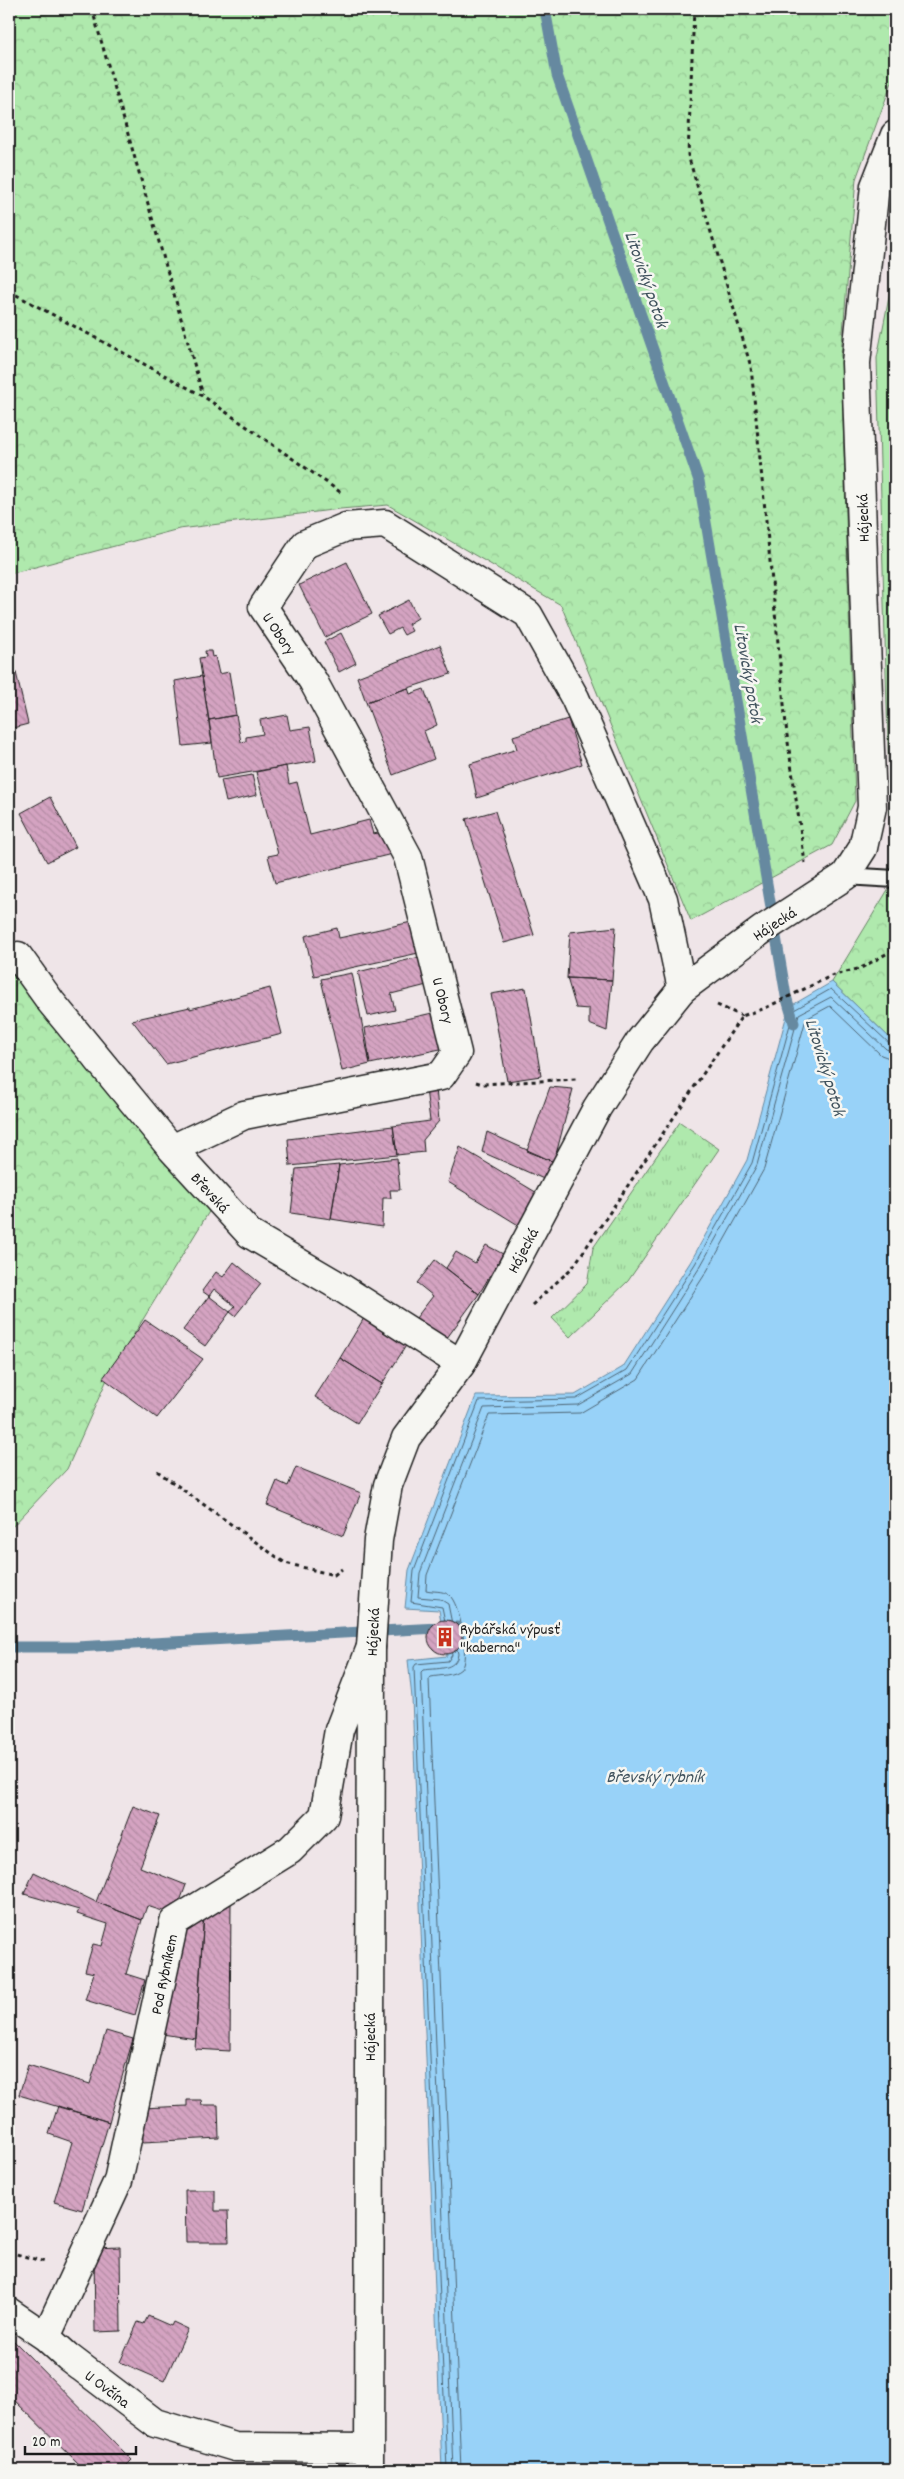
<svg xmlns="http://www.w3.org/2000/svg" width="904" height="2479" viewBox="0 0 904 2479" font-family="Dekko,sans-serif">
	<defs>
		<pattern id="forest-crowns" width="20" height="18" patternUnits="userSpaceOnUse" patternTransform="scale(1.25)"><rect width="20" height="18" fill="#afe9ad"/><path d="M2 6a3 3 0 1 1 6 0M12 15a3 3 0 1 1 6 0" fill="none" stroke="#96c794"/></pattern>
		<pattern id="park-tufts" width="24" height="20" patternUnits="userSpaceOnUse" patternTransform="scale(1.25)"><rect width="24" height="20" fill="#afe9ad"/><path d="M3 7l-1-3M5 7V3M7 7l1-3M15 17l-1-3M17 17v-4M19 17l1-3" fill="none" stroke="#96c794"/></pattern>
		<pattern id="building-back-hatch" width="6" height="6" patternUnits="userSpaceOnUse" patternTransform="scale(1.25)"><rect width="6" height="6" fill="#d4a3c1"/><path d="M-1 5l2 2M0 0l6 6M5-1l2 2" fill="none" stroke="#b58ca5"/></pattern>
	</defs>
	<rect width="100%" height="100%" fill="#efe5e8"/>
	<filter id="ink" filterUnits="userSpaceOnUse"><feTurbulence type="fractalNoise" baseFrequency=".02" numOctaves="2"/><feDisplacementMap in="SourceGraphic" scale="10" xChannelSelector="R" yChannelSelector="G"/><feConvolveMatrix kernelMatrix="1 2 1 2 8 2 1 2 1" color-interpolation-filters="sRGB"/></filter>
	<g filter="url(#ink)">
		<path fill="url(#forest-crowns)" stroke="#668264" d="M9,9H895V74L856,179L841,355L855,801L832,845L691,921L561,605L388,505L340,509L179,529L9,574Z
			M892,883H895V1043L832,982Z
			M9,962L210,1210L109,1375L67,1469L9,1530Z"/>
		<path fill="url(#park-tufts)" stroke="#668264" d="M680,1122L719,1149L628,1281L570,1337L552,1318L587,1284L593,1248Z"/>
		<path fill="#afe9ad" stroke="#668264" d="M895,267V883H892L877,358Z"/>
		<path fill="#98d2f8" stroke="#6689a0" d="M832,982L895,1043V2470H442L412,1698L408,1660L447,1656L439,1610L405,1608L409,1570L476,1396L575,1395L623,1367L691,1261L747,1160L789,1007Z"/>
		<g fill="none" stroke-linecap="round" stroke-linejoin="round">
			<path stroke="#4e6574" stroke-width="1" d="M447,2470L414,1667L416,1664L448,1661L452,1655L442,1607L411,1602L414,1571L479,1401L576,1399L627,1370L695,1264L752,1163L794,1010L831,989L890,1044L895,1046
				M453,2470L421,1672L423,1670C436,1668 456,1671 458,1654L448,1604L440,1599L418,1597L420,1573L484,1408L578,1405L632,1374L700,1267L757,1165L799,1014L831,997L886,1049L895,1052
				M461,2470L429,1679L431,1677C441,1675 453,1676 461,1669C470,1658 460,1603 449,1595C442,1590 434,1592 426,1590L427,1575L489,1415L580,1413L638,1379L707,1271L764,1169L806,1019L830,1006L881,1055L895,1060"/>
			<path stroke="#6689a0" stroke-width="11" d="M545,9L557,75L699,481L786,996L794,1023
				M9,1647H76L457,1627"/>
		</g>
		<path fill="url(#building-back-hatch)" stroke="#1c1c1c" d="M347,562L372,614L325,637L299,585Z
			M409,600L418,618L408,624L412,631L404,635L400,628L388,634L378,616Z
			M341,633L356,663L339,672L324,642Z
			M440,645L451,674L366,702L357,677Z
			M205,651H211L212,657L215,656L219,674L229,672L236,715L209,720L199,658L206,657Z
			M15,668L28,724L9,729V669Z
			M202,676L212,743L183,746L175,681Z
			M408,688L410,694L424,689L437,725L424,731L434,759L393,775L366,702Z
			M236,715L241,742L246,741V737L263,734L260,720L287,715L290,730L310,727L316,761L217,778L209,720Z
			M568,719L582,764L477,798L470,764L517,749L513,736Z
			M286,766L289,784L297,782L310,835L369,820L373,834L388,831L400,852L275,883L268,856L278,854L256,772Z
			M252,775L257,795L226,802L221,780Z
			M50,797L76,847L47,862L21,813Z
			M495,811L534,935L504,943L466,819Z
			M416,921L423,952L314,976L305,936L337,928L339,938Z
			M616,927L612,980L567,978L570,932Z
			M424,956L431,984L391,994L395,1010L368,1016L358,972Z
			M352,973L370,1064L342,1071L321,979Z
			M567,978L612,980L607,1031L589,1024V1009L576,1008Z
			M270,988L282,1034L166,1064L132,1020L190,1007V1009Z
			M526,988L541,1076L507,1081L491,994Z
			M437,1012L445,1048L370,1064L365,1028Z
			M550,1087L573,1089L554,1162L527,1151Z
			M436,1088L439,1121L423,1140L424,1152L397,1155L393,1126L430,1121L426,1089Z
			M393,1126L397,1155L290,1166L288,1139Z
			M487,1132L554,1162L546,1180L482,1152Z
			M460,1147L539,1194L520,1226L448,1182Z
			M397,1158L400,1190H390L391,1198H383L382,1227L331,1219L339,1165Z
			M339,1165L331,1219L291,1213L296,1169Z
			M486,1245L503,1254L479,1294L446,1268L456,1252L475,1263Z
			M435,1260L479,1294L444,1342L416,1318L433,1296L417,1283Z
			M234,1262L261,1284L235,1316L230,1312L235,1306L214,1289L209,1296L202,1291L216,1272L223,1277Z
			M209,1296L230,1312L205,1346L183,1330Z
			M364,1318L407,1344L382,1384L340,1358Z
			M145,1320L203,1359L157,1418L103,1378Z
			M340,1358L382,1384L357,1423L315,1397Z
			M296,1467L361,1493L343,1536L267,1505L277,1481L288,1486Z
			M428 1637a17 17 0 1 1 34 0a17 17 0 1 1-34 0Z
			M133,1806L160,1816L140,1867L186,1885L175,1915L147,1906L142,1920L96,1902Z
			M34,1872L96,1902L142,1920L126,1974L145,1980L135,2015L85,2000L94,1973L85,1971L93,1944L102,1946L108,1924L77,1914L79,1910L24,1894Z
			M231,1898L230,2051L195,2049L204,1913Z
			M204,1913L196,2039L162,2034L179,1927Z
			M106,2031L133,2039L109,2122L19,2095L28,2065L90,2084Z
			M187,2100H201L202,2105H218L219,2138L143,2142L141,2108L187,2106Z
			M58,2106L109,2122L82,2210L54,2202L72,2142L49,2134Z
			M185,2190H215V2211H228L229,2242H186Z
			M120,2247L121,2331L95,2332L94,2248Z
			M148,2316L171,2326L173,2322L188,2329L164,2381L120,2362L138,2322L144,2324Z
			M9,2336L132,2460L122,2470H85L9,2395Z"/>
		<g fill="none" stroke-linecap="round" stroke-linejoin="round">
			<defs>
				<path id="lane" d="M845,876L895,879"/>
				<path id="street" d="M18,956L51,1002L172,1149L250,1234L337,1285L461,1364
					M172,1149L244,1115L441,1076L457,1053L408,857L313,681L263,607L305,544L346,527L385,524L528,614L575,698L663,899L682,989
					M9,2312L46,2337L68,2357L155,2423L235,2447L367,2448
					M46,2337L118,2181L174,1922L290,1850L324,1816L339,1730L371,1647"/>
				<path id="secondary" d="M369,2470L371,1647L378,1540L388,1485L406,1438L461,1364L597,1108L640,1041L682,989L762,930L845,876L863,848L872,807L856,363L875,186L895,135"/>
			</defs>
			<use href="#lane" stroke="#1c1c1c" stroke-width="20"/>
			<use href="#street" stroke="#1c1c1c" stroke-width="31"/>
			<use href="#secondary" stroke="#1c1c1c" stroke-width="31"/>
			<path stroke="#1c1c1c" stroke-width="3" stroke-dasharray="4 4" stroke-linecap="butt" d="M92,9L203,395
				M694,9L688,155L751,367L787,735L805,863
				M9,291L203,396L343,494
				M717,1005L742,1016
				M476,1082L482,1084L576,1079
				M532,1305L573,1267L742,1016L763,1009L831,976L861,968L895,949
				M157,1471L285,1563L334,1575L342,1569
				M9,2252L45,2262"/>
			<use href="#lane" stroke="#f6f6f2" stroke-width="16"/>
			<use href="#street" stroke="#f6f6f2" stroke-width="28"/>
			<use href="#secondary" stroke="#f6f6f2" stroke-width="28"/>
		</g>
	</g>
	<defs>
		<symbol id="building-bare" viewBox="-9 -9 18 18"><path d="M-4-6H4V6H1V3H-1V6H-4ZM-2.5-4.3h1.7v1.8h-1.7ZM.8-4.3h1.7v1.8H.8ZM-2.5-1h1.7V.8h-1.7ZM.8-1h1.7V.8H.8Z" fill="#c8321e" stroke="#f6f6f2" stroke-width="2.5" paint-order="stroke"/></symbol>
	</defs>
	<g fill-rule="evenodd">
		<use href="#building-bare" x="431" y="1623" width="28" height="28"/>
	</g>
	<g text-anchor="middle" stroke-width="5" stroke-linejoin="round" paint-order="stroke">
		<g font-size="16" fill="#1c1c1c" stroke="#f6f6f2">
			<text transform="translate(862 518) rotate(-92)" y="6">Hájecká</text>
			<text transform="translate(280 633) rotate(56)" y="6">U Obory</text>
			<text transform="translate(774 923) rotate(-33)" y="6">Hájecká</text>
			<text transform="translate(444 1000) rotate(76)" y="6">U Obory</text>
			<text transform="translate(211 1192) rotate(48)" y="6">Břevská</text>
			<text transform="translate(522 1250) rotate(-62)" y="6">Hájecká</text>
			<text transform="translate(372 1632) rotate(-87)" y="6">Hájecká</text>
			<text transform="translate(163 1974) rotate(-78)" y="6">Pod Rybníkem</text>
			<text transform="translate(369 2037) rotate(-90)" y="6">Hájecká</text>
			<text transform="translate(108 2388) rotate(37)" y="6">U Ovčína</text>
		</g>
		<g font-size="16" fill="#1c1c1c" stroke="#f6f6f2" text-anchor="start">
			<text x="460" y="1634">Rybářská výpusť<tspan x="460" dy="18">"kaberna"</tspan></text>
		</g>
		<g font-size="18" font-style="italic" fill="#41535e" stroke="#f6f6f2">
			<text transform="translate(647 279) rotate(71)" y="6">Litovický potok</text>
			<text transform="translate(749 673) rotate(80)" y="6">Litovický potok</text>
			<text transform="translate(826 1067) rotate(73)" y="6">Litovický potok</text>
			<text x="655" y="1782">Břevský rybník</text>
		</g>
	</g>
	<rect width="904" height="2479" fill="none" stroke="#f6f6f2" stroke-width="30"/>
	<rect x="15" y="15" width="874" height="2449" fill="none" stroke="#1c1c1c" stroke-width="2" filter="url(#ink)"/>
	<path d="M25 2446v8h111v-8" fill="none" stroke="#1c1c1c" stroke-width="2.5"/>
	<text x="32" y="2446" font-size="15" fill="#1c1c1c" stroke="#f6f6f2" stroke-width="4" paint-order="stroke">20 m</text>
</svg>
